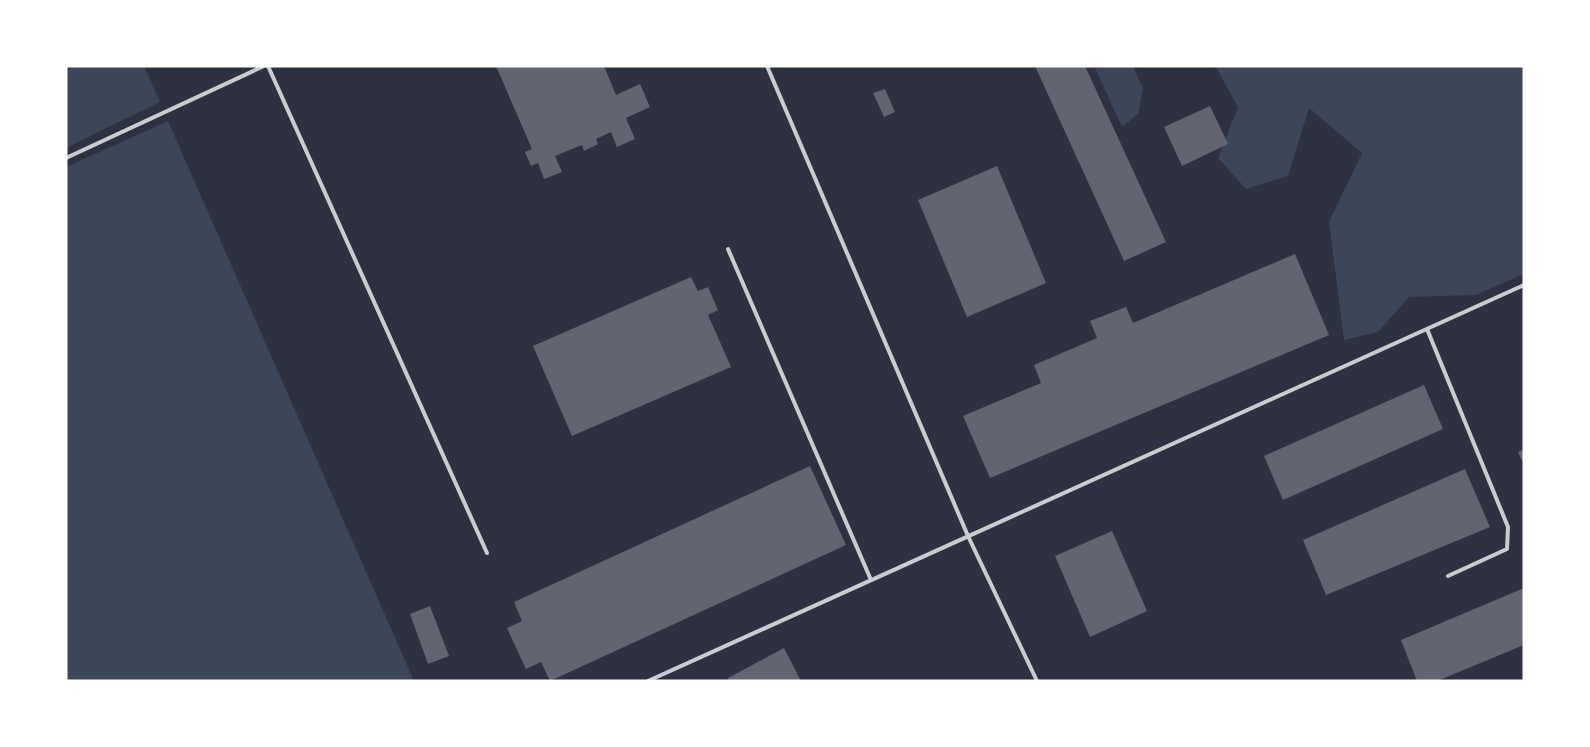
<svg xmlns="http://www.w3.org/2000/svg" width="1590" height="747" viewBox="0 0 1590 747" font-family="Inter,sans-serif">
	<rect width="100%" height="100%" fill="#2d3142"/>
	<path fill="#3c4559" d="M66,66H144L160,102L66,148Z
		M1094,66H1133L1143,89L1138,114L1122,127Z
		M1215,66H1524V274L1476,295L1409,297L1378,332L1344,340L1329,222L1362,153L1309,108L1288,176L1246,189L1218,158L1238,107Z
		M168,121L414,681H66V167Z"/>
	<path fill="#626471" d="M496,66H604L616,95L640,84L650,107L626,118L635,139L617,147L611,132L596,139L598,144L584,151L582,145L555,156L562,172L544,179L538,163L531,166L525,152L532,149Z
		M1035,66H1085L1166,242L1124,261Z
		M885,89L895,112L884,117L873,93Z
		M1210,106L1228,144L1182,166L1164,127Z
		M997,166L1046,283L967,317L918,200Z
		M1295,254L1329,335L990,478L963,416L1041,383L1034,365L1097,338L1090,321L1126,307L1133,323Z
		M691,277L698,291L708,287L718,310L708,315L731,367L572,436L533,346Z
		M1424,385L1443,429L1283,500L1264,456Z
		M1524,449V465L1518,452Z
		M810,466L846,545L550,681L541,662L526,669L507,628L522,621L514,602Z
		M1465,469L1490,527L1326,595L1303,540Z
		M1112,531L1147,611L1090,637L1055,556Z
		M1524,588V645L1437,681H1417L1401,640Z
		M430,606L449,656L428,664L410,614Z
		M784,648L801,681H729L728,678Z"/>
	<g fill="none" stroke-linecap="round" stroke-linejoin="round">
		<path stroke="#caccd0" stroke-width="4" d="M268,66L487,553
			M767,66L968,536L1037,681
			M66,158L264,66
			M728,249L871,580
			M1427,329L1508,527L1507,549L1448,576
			M648,681L1524,285"/>
	</g>
	<rect width="1590" height="747" fill="none" stroke="#ffffff" stroke-width="135"/>
</svg>
